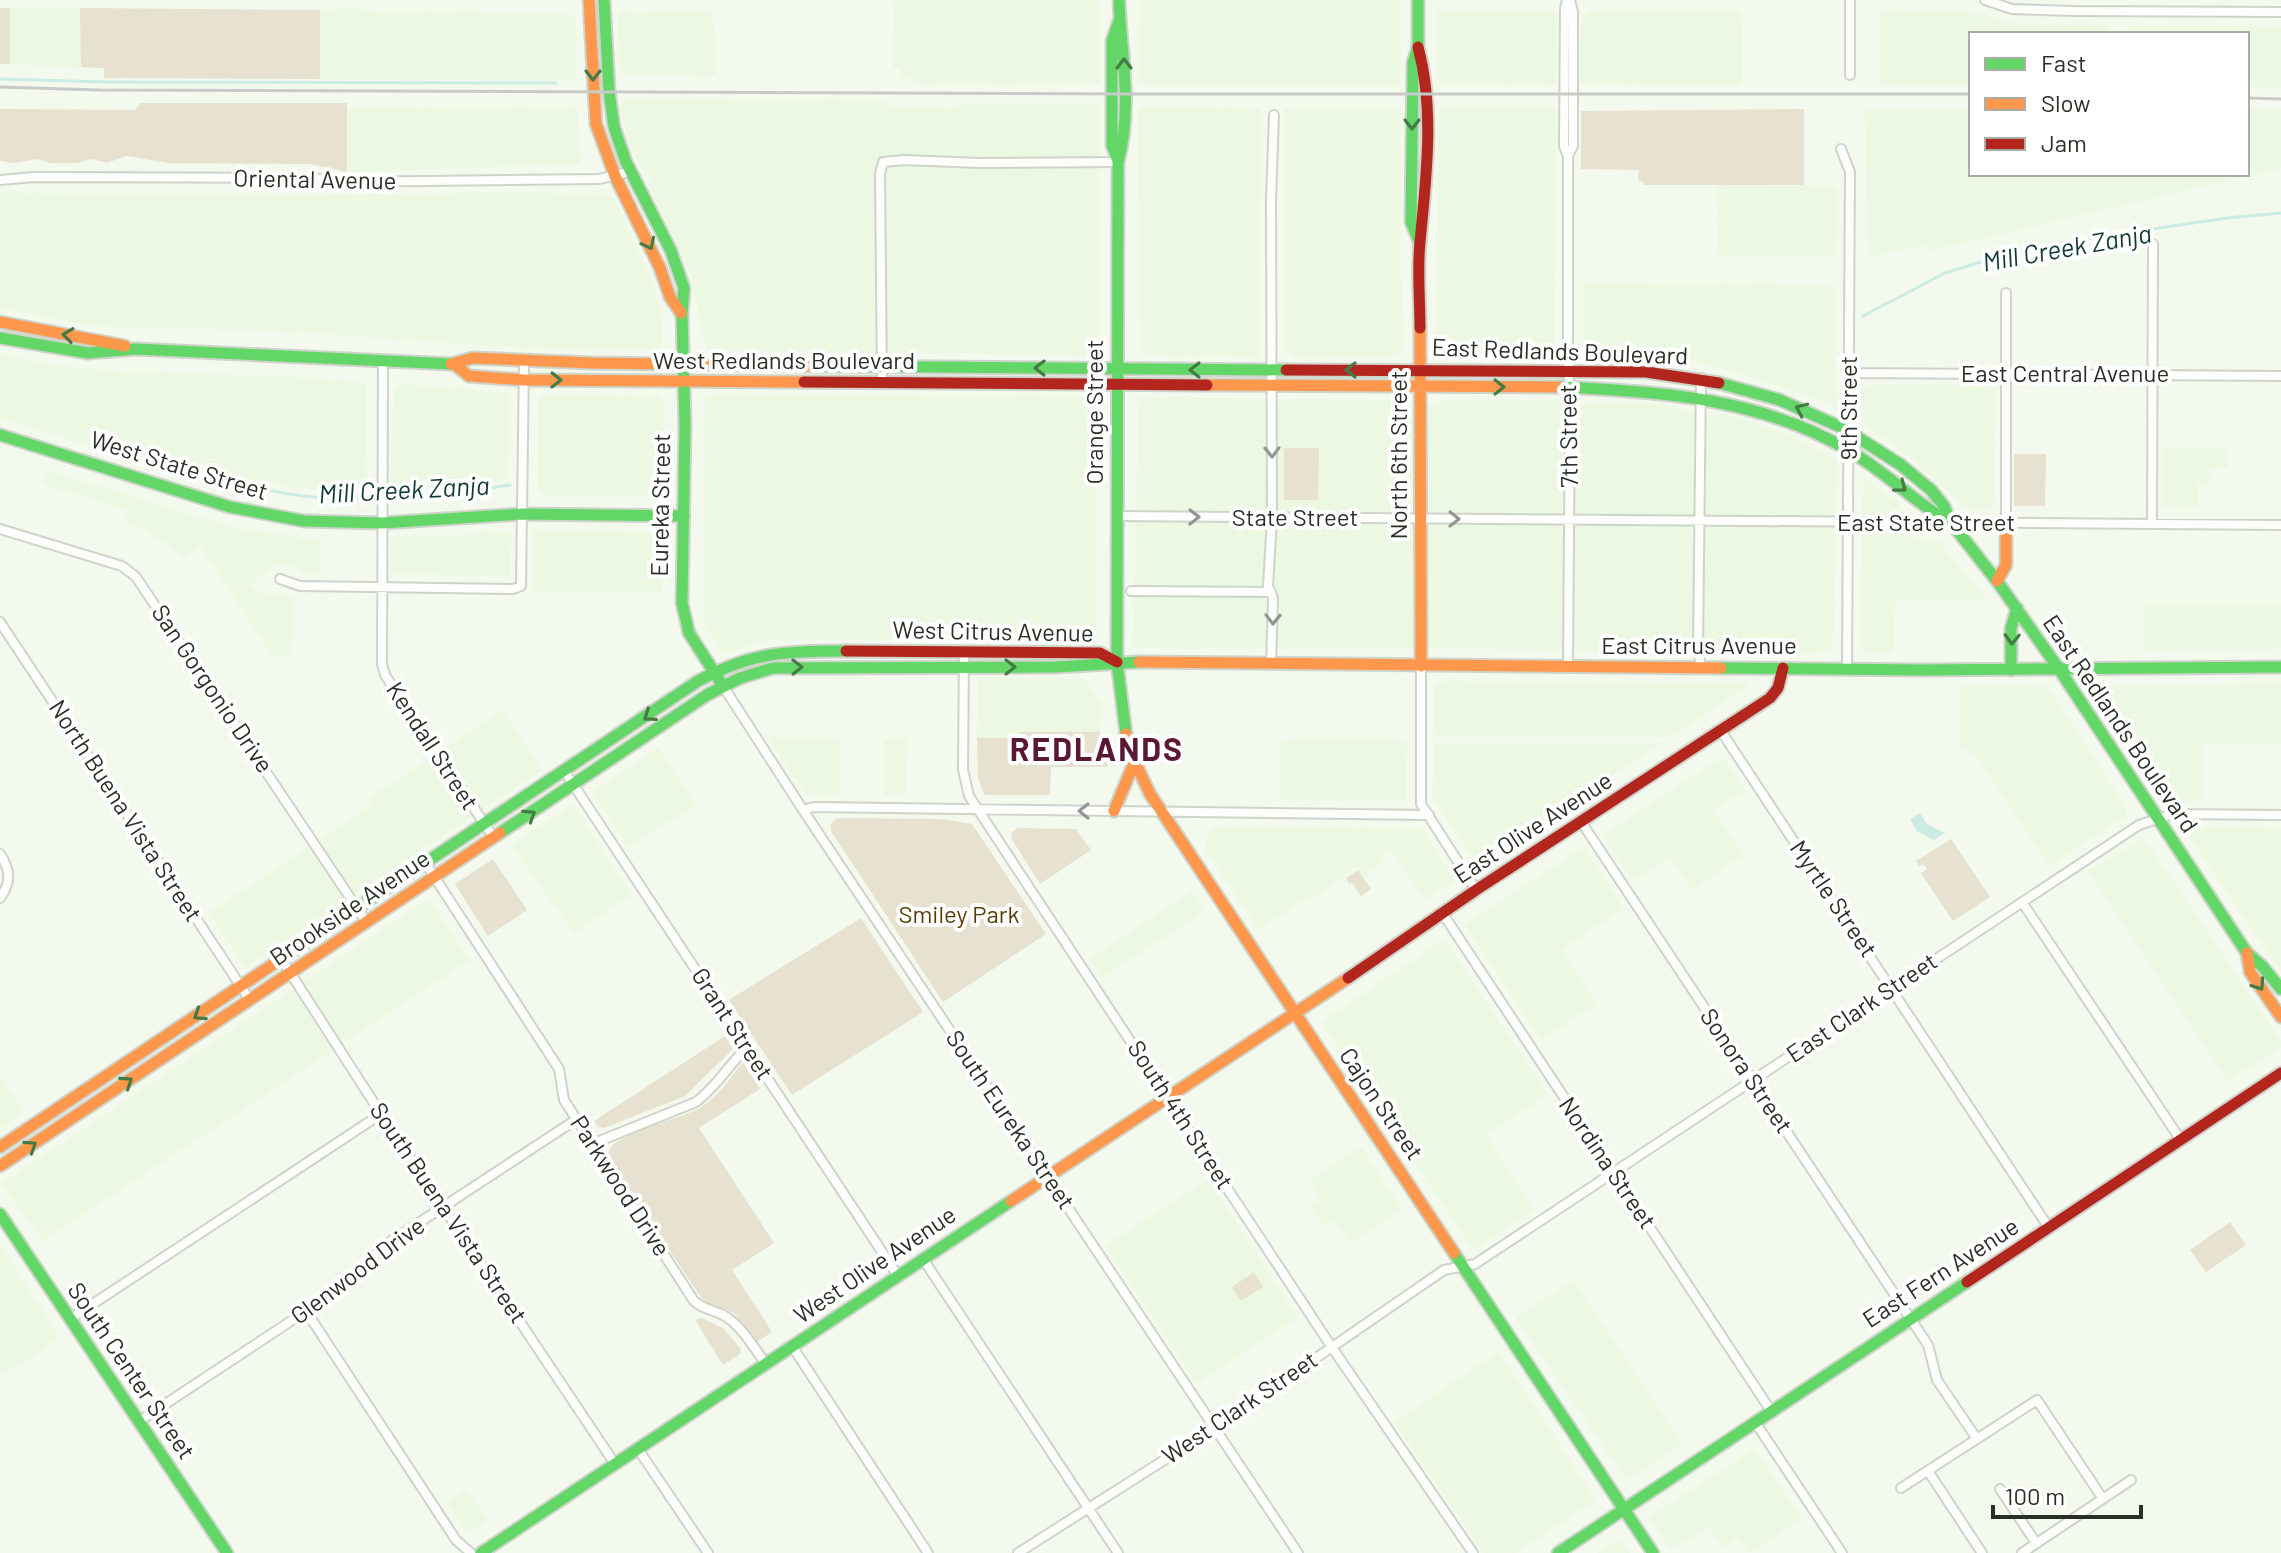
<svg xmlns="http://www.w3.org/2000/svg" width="2281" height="1553" viewBox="0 0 2281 1553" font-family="Barlow,sans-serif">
	<rect width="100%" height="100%" fill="#f3f9ed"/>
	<path fill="#ecf8e2" d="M894,0H1096L1100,9V84L914,83V77H901V68H893Z
		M1140,0H1400L1401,83H1142L1139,81Z
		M10,8H80L81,67L10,64Z
		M358,8L373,12L571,14L576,21V80L320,79V10Z
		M623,10L635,12L710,10L716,38V75L620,74L618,15Z
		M1589,10H1741L1742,85L1583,84L1580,81L1581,19Z
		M1881,10L1968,11L2016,24L2110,26V34H1971V85H1881Z
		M1438,11H1552L1556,14V83L1442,84L1438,80Z
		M2128,26L2281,27V87H2247V34H2128Z
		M625,99L886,101L887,107L959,108V103L1099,104V350L1092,355L713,351L706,348L691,274L648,185L651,178L636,159L627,138L620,107Z
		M347,107L577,109L581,164L347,172Z
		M1138,107L1261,108L1259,357L1140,354Z
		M1284,108H1401V272L1404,347L1396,357L1296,358L1284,350Z
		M1439,109H1556L1554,351L1548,358L1436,356Z
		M1865,110H1971V174H2247V110H2281V168L1929,251L1927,245L1868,257Z
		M1717,185L1837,186L1836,256L1718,257Z
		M470,192L604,194L613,197L653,283L661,310L662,343L660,348L585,350L492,346L273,330L109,327L79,324L0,308V193L435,195Z
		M1583,283L1835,286V407L1795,391L1693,360L1583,358Z
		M0,354L59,366L127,372L298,377L362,383L366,386L367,490L297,489L260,479L259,491L223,483V471L207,466L206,483L0,417Z
		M400,384L509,393L508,480L390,491L394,389Z
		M1865,385H1995L1994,507H1966L1905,453L1862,424L1861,391Z
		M712,394L1094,397L1098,400L1096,636L1085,641L784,639L765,641L727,653L722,651L707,628L703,615V398Z
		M541,395L657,396L664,403V488L661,493L654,495H543L538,491V398Z
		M1139,397L1401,401L1405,405H1436L1440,401L1556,400L1561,404L1583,406L1587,403L1658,404L1712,415L1727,414L1783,433L1837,459L1833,649L1824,652L1791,653L1715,652L1710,648H1684L1677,652L1439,648L1435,646L1407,649L1133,648Z
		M2163,448H2228V468H2210V483H2198V508L2163,507Z
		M46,470L235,528L320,540L321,575L302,574L291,565L274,564L249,586L272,597H293L292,655L273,656L200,546L184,557L145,529L124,522L127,510L41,484Z
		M1863,477L1897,501L1915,540L1938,541L1988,601L1895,600L1894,653H1867L1860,647Z
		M509,531L511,535L510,576L391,574V537H438Z
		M534,531L656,532L661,534L662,591H536L534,588Z
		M2143,604H2281V649L2143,650Z
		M978,678L1084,679L1101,703L1100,732H1021L1020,738H977Z
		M1443,681L1746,683L1748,686L1671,737H1435L1434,686Z
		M2281,685V743L2202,744V801L2166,800L2094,692L2096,686Z
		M1963,686H2043L2049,689L2127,809L2126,816L2050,866L1976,755L1959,747L1961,688Z
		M502,710L542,770L245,968L209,913L371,805L368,799Z
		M768,737L839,738V796H807Z
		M884,739H907L906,796H884Z
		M1281,741H1407L1406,801L1280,800Z
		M1434,743H1662L1477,865L1433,799Z
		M658,748L696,805L628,847L593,792Z
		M1721,758L1725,760L1745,790L1714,810L1743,855L1692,890L1670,858L1633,880L1603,835Z
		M573,805L632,895L574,933L511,845Z
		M1216,827L1421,828L1455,880L1424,900L1390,848L1380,855L1384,862L1362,876L1356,868L1310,900L1307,898L1259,930L1205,850L1206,838Z
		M2195,827L2281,828V971L2189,836L2190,830Z
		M2144,838L2281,1041V1047L2228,1081L2088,871Z
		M1584,847L1624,908L1562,949L1597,1004L1541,1040L1465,925Z
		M1192,891L1205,911L1102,978L1090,959Z
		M429,899L470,960L43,1241L1,1184Z
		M1445,939L1548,1095L1486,1135L1534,1210L1474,1251L1321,1022Z
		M0,1076L24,1113L0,1129Z
		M1361,1147L1402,1209L1350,1243L1334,1220L1324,1226L1311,1206L1321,1200L1309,1181Z
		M1207,1179L1298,1317L1197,1384L1105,1246Z
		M0,1245L60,1337L27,1361L0,1375Z
		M1574,1280L1682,1444L1626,1480L1516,1318Z
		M1498,1352L1596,1500L1516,1553H1484L1394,1422Z
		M1754,1449L1802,1518L1749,1553L1738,1537L1723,1547L1709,1527L1672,1550L1648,1518Z
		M466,1489L488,1521L468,1534L447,1502Z
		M1620,1538L1630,1553H1597Z"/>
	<path fill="#e7e1cf" d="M0,8H10V64H0Z
		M80,8L320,10V79L104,78V68L81,67Z
		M141,103H347V172L311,164L168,163L126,156L107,163L91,159L77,163H49L37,159L15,163L0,161V109L135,110Z
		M1804,109V185H1644L1643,181L1638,180L1639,170L1581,169V111Z
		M1284,448H1319L1318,500H1284Z
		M2014,454H2046L2045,506H2014Z
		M1020,732H1100L1108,767H1051L1050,795H985L978,779L977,738H1020Z
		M837,818L942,819L972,824L1046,934L943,1002L831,831V824Z
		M1018,828L1076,829L1091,850L1040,884L1011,838L1012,832Z
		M1951,839L1990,897L1953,921L1921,873L1927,869L1923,864L1919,866L1916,861Z
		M493,859L527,910L488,936L455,884Z
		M1358,870L1371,889L1361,896L1352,883L1349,884L1346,878Z
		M861,918L923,1012L792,1095L729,1000Z
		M725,1036L733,1049L685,1096L604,1128L598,1127L594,1121Z
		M743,1062L760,1089L699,1128L774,1243L732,1270L772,1332L757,1342L734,1313L709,1304L700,1296L610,1161C608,1155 607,1154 610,1149C617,1134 682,1118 700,1108C718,1097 730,1078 743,1062Z
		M2230,1222L2246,1245L2206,1272L2190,1250Z
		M1254,1272L1263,1287L1241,1301L1232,1287Z
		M702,1318L723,1328L741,1349L740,1354L723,1365L695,1320Z"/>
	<path fill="#ccece3" d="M1920,813L1927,824L1945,833L1934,840L1917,831L1910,819Z"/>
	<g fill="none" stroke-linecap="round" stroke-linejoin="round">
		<path stroke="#ccece3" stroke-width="3" d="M0,79L108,82L556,83
			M1863,316L1945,273L2010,253L2071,241L2227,218L2281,213
			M205,471C233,479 260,490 289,494C358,505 441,496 510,485"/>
		<defs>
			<path id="street" d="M1567,0L1565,8L1564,146L1568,157V359L1570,399L1568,667
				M1850,0V75
				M1985,0L2012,9L2073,11L2281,12
				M1841,149L1850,172L1847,669
				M1568,156L1573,146V12L1570,0
				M0,180L34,177L313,178L338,182L599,179L629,172
				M383,361L382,664L385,675L494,838
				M1850,373L2281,376
				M1701,378L1698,649L1701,668
				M882,383L880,174L883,162L905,160L979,163L1118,162
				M1116,516L2281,525
				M2006,523V293
				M2152,524L2153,244
				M0,529L122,566L136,577L367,923
				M280,579L300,586L513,589L521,586L524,360
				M1131,591L1271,592
				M0,622L250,1000
				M964,652L963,770L969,796L1331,1346L1473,1553
				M1271,665L1273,598L1268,586L1272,518L1271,199L1274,115
				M1421,666V804L1476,890
				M723,686L803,810L1298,1553
				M1721,731L2049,1228
				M565,772L898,1276
				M803,810L814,807L1429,815
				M1582,823L1928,1345L1937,1380L1977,1439
				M0,854C10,869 12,882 0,898
				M426,864L559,1069L564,1100L694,1301C705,1311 717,1310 728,1318C743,1329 755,1349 766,1364
				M2022,902L2180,1139
				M1443,914L1771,1411
				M282,960L381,1114L615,1464
				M592,1144L696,1102C716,1087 729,1065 747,1047
				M923,1259L1118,1553
				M306,1311L456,1540L471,1553
				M70,1319L381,1114
				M792,1346L928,1553
				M138,1422L347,1284L360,1273L382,1247L577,1119
				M1755,1422L1842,1553
				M638,1449L708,1553
				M1928,1471L1982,1553
				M1901,1488L2037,1400L2103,1499
				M2000,1489L2036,1543
				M1018,1553L1213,1429L1444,1270L1475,1264L2139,825L2173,814L2281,815
				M2022,1553L2131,1480"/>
			<path id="fast" d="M604,0L609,91L614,127L626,162L671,251L684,288L682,314L685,425L682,603L689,633L723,686
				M1119,0C1121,55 1133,107 1118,162L1117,662L1126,734
				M1418,0V47L1413,63L1411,222L1420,243
				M1118,161L1112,145V41L1119,21
				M0,338L88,353L136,349L451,364
				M821,366L1286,370
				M1719,383L1780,400L1843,428L1901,465L1931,490L1944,506L1952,524L1997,581L2059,669L2247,953L2263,967L2281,989
				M1559,387C1658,391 1760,398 1848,450C1885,471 1915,503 1952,524
				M0,435L230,507L304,521L382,523L522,514L684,516
				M1721,668L1922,670L2281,667
				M2011,670V628L2017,608
				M500,833L707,695L740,678L773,668L1056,667L1139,662
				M278,961L698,681C752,652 786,651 846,651
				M0,1214L227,1553
				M1454,1253L1653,1553
				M481,1553L1011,1201
				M1558,1553L1967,1282"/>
			<path id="slow" d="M589,0L596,124L615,176L660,268L670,297L681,313
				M0,322L125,346
				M1420,328L1421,666
				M451,364L473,358L592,363L821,366
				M454,364L469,376L524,380L804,382
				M1207,385L1559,387
				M1997,581L2006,565V523
				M1139,662L1721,668
				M1126,734L1135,762L1150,794L1454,1253
				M1114,811L1134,763
				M2247,953L2250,972L2281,1017
				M0,1147L278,961
				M0,1166L500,833
				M1011,1201L1348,978"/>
			<path id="jam" d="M1418,47C1435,110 1426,178 1420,242C1417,270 1420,300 1420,328
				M1286,370L1646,372L1719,383
				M804,382L1207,385
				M846,651L1100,653L1117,662
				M1348,978L1476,890L1770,698L1778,688L1783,668
				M1967,1282L2281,1073"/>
		</defs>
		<use href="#street" stroke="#ced4ca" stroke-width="12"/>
		<use href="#fast" stroke="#ced4ca" stroke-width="15"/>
		<use href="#slow" stroke="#ced4ca" stroke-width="15"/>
		<use href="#jam" stroke="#ced4ca" stroke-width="15"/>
		<use href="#street" stroke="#fdfefc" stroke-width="8"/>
		<use href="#fast" stroke="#63d668" stroke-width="11"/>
		<use href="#slow" stroke="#ff974d" stroke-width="11"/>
		<use href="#jam" stroke="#b3261e" stroke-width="11"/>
		<path stroke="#c8cac8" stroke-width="3" d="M0,87L99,90L1135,94H1971
			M2247,98L2281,99"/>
	</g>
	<defs><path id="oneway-chevron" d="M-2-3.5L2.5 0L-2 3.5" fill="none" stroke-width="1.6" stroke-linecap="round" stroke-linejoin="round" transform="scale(2)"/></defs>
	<g stroke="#447a44">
		<use href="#oneway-chevron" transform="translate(1124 64) rotate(-90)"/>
		<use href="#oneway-chevron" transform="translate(593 75) rotate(90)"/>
		<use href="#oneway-chevron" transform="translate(1412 124) rotate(90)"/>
		<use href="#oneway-chevron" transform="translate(649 244) rotate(63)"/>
		<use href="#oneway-chevron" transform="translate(68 335) rotate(-172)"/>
		<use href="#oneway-chevron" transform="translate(1040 368) rotate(-179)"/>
		<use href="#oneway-chevron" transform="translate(1195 370) rotate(-180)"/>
		<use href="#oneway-chevron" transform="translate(1351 370) rotate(180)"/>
		<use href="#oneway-chevron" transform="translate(556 380) rotate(1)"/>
		<use href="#oneway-chevron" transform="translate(1499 387)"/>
		<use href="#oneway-chevron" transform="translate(1801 409) rotate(-156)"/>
		<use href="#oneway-chevron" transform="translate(1901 487) rotate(37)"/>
		<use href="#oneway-chevron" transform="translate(2012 639) rotate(92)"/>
		<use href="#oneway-chevron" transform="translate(797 667) rotate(-1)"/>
		<use href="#oneway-chevron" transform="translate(1010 667)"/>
		<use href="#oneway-chevron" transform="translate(649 716) rotate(145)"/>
		<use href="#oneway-chevron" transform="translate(530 815) rotate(-33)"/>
		<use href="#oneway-chevron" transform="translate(2259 985) rotate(56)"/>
		<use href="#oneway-chevron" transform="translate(199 1015) rotate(147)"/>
		<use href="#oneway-chevron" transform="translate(127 1082) rotate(-34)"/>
		<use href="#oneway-chevron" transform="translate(31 1146) rotate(-33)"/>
	</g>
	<g stroke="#949691">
		<use href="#oneway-chevron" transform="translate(1272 452) rotate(89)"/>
		<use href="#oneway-chevron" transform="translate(1194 517) rotate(1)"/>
		<use href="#oneway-chevron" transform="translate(1454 519)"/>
		<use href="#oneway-chevron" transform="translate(1273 619) rotate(91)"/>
		<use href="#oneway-chevron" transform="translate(1084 811) rotate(-180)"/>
	</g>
	<g text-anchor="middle" stroke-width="8" stroke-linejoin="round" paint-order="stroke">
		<g font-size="24" fill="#2a2f26" stroke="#fff">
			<text transform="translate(315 180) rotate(1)" y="8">Oriental Avenue</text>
			<text transform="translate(1560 352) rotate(2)" y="8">East Redlands Boulevard</text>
			<text x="784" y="369">West Redlands Boulevard</text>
			<text x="2065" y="382">East Central Avenue</text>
			<text transform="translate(1849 408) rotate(-90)" y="8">9th Street</text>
			<text transform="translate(1095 412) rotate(-90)" y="8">Orange Street</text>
			<text transform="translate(1569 436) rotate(-91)" y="8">7th Street</text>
			<text transform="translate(1399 455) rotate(-90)" y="8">North 6th Street</text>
			<text transform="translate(179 466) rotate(17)" y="8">West State Street</text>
			<text transform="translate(661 505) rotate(-89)" y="8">Eureka Street</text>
			<text x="1295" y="526">State Street</text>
			<text x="1926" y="531">East State Street</text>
			<text transform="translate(993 632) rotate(1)" y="8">West Citrus Avenue</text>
			<text x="1699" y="654">East Citrus Avenue</text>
			<text transform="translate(212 689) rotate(56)" y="8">San Gorgonio Drive</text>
			<text transform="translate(2120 724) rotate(56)" y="8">East Redlands Boulevard</text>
			<text transform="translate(432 746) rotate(57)" y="8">Kendall Street</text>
			<text transform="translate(125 811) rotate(57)" y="8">North Buena Vista Street</text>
			<text transform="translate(1533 828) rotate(-33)" y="8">East Olive Avenue</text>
			<text transform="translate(1833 899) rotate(56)" y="8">Myrtle Street</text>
			<text transform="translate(350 908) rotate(-34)" y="8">Brookside Avenue</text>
			<text transform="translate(1862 1008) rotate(-34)" y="8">East Clark Street</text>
			<text transform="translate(732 1024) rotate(57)" y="8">Grant Street</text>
			<text transform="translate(1746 1071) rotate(56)" y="8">Sonora Street</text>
			<text transform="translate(1381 1104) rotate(56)" y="8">Cajon Street</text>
			<text transform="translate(1180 1115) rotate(57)" y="8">South 4th Street</text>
			<text transform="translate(1010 1120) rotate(56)" y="8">South Eureka Street</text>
			<text transform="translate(1607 1163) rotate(56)" y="8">Nordina Street</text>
			<text transform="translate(620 1186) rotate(57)" y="8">Parkwood Drive</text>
			<text transform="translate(448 1213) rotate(56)" y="8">South Buena Vista Street</text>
			<text transform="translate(875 1265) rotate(-34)" y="8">West Olive Avenue</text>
			<text transform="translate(358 1271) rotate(-37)" y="8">Glenwood Drive</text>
			<text transform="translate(1941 1273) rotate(-33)" y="8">East Fern Avenue</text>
			<text transform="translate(131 1371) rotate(56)" y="8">South Center Street</text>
			<text transform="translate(1240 1408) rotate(-34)" y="8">West Clark Street</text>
		</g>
		<g font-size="24" fill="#5a3d06" stroke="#fff">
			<text x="959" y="923">Smiley Park</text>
		</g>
		<g font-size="26" font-style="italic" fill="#123b36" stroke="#fff">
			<text transform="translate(2067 248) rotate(-10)" y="9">Mill Creek Zanja</text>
			<text transform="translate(404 490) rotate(-3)" y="9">Mill Creek Zanja</text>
		</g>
		<g font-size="32" font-weight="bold" letter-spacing="2" fill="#5a1834" stroke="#fff">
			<text x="1097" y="761">REDLANDS</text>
		</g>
	</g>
	<rect x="1969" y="32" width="280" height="144" fill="#ffffff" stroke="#aaaca8" stroke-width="2"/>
	<rect x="1985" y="58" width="40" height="12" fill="#63d668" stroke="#aaaca8" stroke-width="2"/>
	<text x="2041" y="72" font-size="24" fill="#2a2f26">Fast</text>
	<rect x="1985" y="98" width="40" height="12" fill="#ff974d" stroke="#aaaca8" stroke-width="2"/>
	<text x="2041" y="112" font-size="24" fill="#2a2f26">Slow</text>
	<rect x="1985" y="138" width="40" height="12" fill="#b3261e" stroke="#aaaca8" stroke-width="2"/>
	<text x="2041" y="152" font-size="24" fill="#2a2f26">Jam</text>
	<path d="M1993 1505v12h148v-12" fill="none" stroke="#2a2f26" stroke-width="4"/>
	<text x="2005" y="1505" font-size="24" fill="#2a2f26" stroke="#ffffff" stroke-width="6" paint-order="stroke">100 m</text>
</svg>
